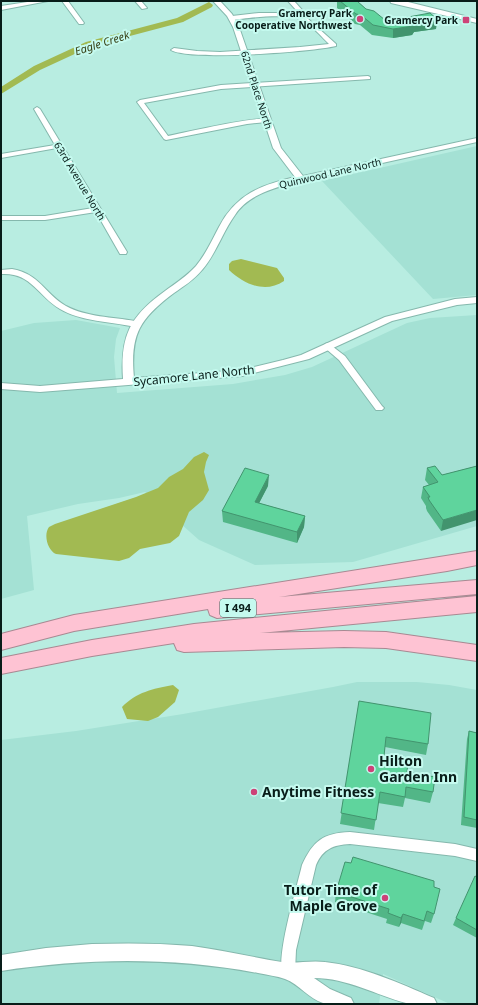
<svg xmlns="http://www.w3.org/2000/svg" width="478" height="1005" viewBox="0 0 478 1005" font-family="'Noto Sans',sans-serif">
	<rect width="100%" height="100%" fill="#b8ede1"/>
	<path fill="#a4e1d4" d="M477,146V295L433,299L322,181Z
		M477,315V526L353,562L255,565L199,540L145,492L119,498L78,504L27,516L34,590L1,599V331L34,323L76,320L120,328L116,339L114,357L117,393L233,384L285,375L312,367L407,323L430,318Z
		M357,682H417L449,685L477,690V1004H450L383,974L379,1004H1V740L76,731L183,714L333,687Z"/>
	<path fill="#a2ba52" d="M241,259L277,268L284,278V281C265,294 244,284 229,270V264L232,261Z
		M204,452L209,455L206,462L204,472L209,490L203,500L189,512L179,536L170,543L140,549L129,558L119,561L56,554C48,551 43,535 49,527C51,526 53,525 55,524L136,497L158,488L169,477L183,469L194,457Z
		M173,685L179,690L175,702L158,717L148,721L127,719L122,707C137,692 152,689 173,685Z"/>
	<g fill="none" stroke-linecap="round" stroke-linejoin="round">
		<path fill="#a2ba52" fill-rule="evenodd" d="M209,2L213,5L212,7L183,22L92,46L40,70L1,94V87L34,66L86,42L177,18Z"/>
		<defs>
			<path id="minor" d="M34,1H48L1,10V6Z
				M62,1H68L84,23L83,24H79Z
				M135,1H141L147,8L142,9Z
				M288,1H294L303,11L300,15L307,18L336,44V46C312,52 188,61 171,50L174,48L197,51L220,52L300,47L329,44C321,36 313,27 304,21C291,12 248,18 232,20L229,18L232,16L259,13H294L297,11Z
				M368,76L370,77V79L221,89L144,103L168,136C183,133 262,114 270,120L267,122L247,124L166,140L164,139L137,102L140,100L221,85Z
				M37,107L40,109L127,252L126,254H120L96,212L45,220H1V216H45L93,208L57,148L1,158V154L55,145L34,109Z
				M12,269C40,274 44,293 66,306C86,317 113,317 135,321L139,324L135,327C113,322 79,321 60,309C37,295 31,272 1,274V270Z
				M328,343L345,356L382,406L384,408L382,410H376L339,360L325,348L324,346L325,344Z
				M350,832L455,844L477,849V861L455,856L350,844C333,845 323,849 316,865L296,950L295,971L293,976L288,978L283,976C275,958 297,887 302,865C313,841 323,833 350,832Z"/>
			<path id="tertiary" d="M213,1H220L232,14L239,27L281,148L303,176L477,138V142L292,183C271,189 247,196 235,215C222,233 216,254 202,270C194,280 184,286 174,293C139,319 130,335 134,378L242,370L283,360L301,355L385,317L455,299L477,297V303L457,305L392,321L309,359L242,376L40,392L1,389V383L40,386L123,379C120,336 130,316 165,291C176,283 187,276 196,266C206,254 212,240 219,227C236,194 261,185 295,177L273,148L233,27L227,16Z
				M92,944C125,943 159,943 192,946C222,950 252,957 282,962C296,964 310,960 325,962C362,966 399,983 434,998L437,1004C427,1004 415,1005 406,1003C376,995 347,978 314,978L330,989L351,998L354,1004C344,1004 332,1005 323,1003C309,999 299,984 285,979C277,976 267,975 258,973C172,957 87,958 1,971V955L46,948Z"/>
			<path id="secondary" d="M390,1H404L477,19V23L391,3Z"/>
			<path id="motorway" d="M477,551V565L447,571L279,597L477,580V594L217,618L210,615L208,609L74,631L1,650V634L74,615Z
				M477,596V612L260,633L344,631L386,632L477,645V661L386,648L344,647L184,652L177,650L174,643L92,656L1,674V658L92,640L194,624Z"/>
		</defs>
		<use href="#minor" stroke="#85b8ad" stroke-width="2"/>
		<use href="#tertiary" stroke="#85b8ad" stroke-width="2"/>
		<use href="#secondary" stroke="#85b8ad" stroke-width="2"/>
		<use href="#motorway" stroke="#a88992" stroke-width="2"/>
		<use href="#minor" fill="#fff" fill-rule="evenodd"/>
		<use href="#tertiary" fill="#fff" fill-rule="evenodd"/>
		<use href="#secondary" fill="#fff" fill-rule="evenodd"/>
		<use href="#motorway" fill="#fec3d3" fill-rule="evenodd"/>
	</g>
	<path fill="#52b687" d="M337,1H357L366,9L385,20L391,22L437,19L436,29L414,32L412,35L393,38L372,35L360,25L355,24L337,8Z
		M477,466L441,531L427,511L426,508V506L421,498L423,487L429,485L425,480L427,468L442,475Z
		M268,486L259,503L305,516L304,527L297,543L223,522L222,511Z
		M359,701L428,744L426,755L385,747L384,756L407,772L433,792L430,803L405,798L403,807L378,803L374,830L340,824Z
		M469,731L477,733V828L461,825L467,739Z
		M477,877V938L453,925L456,918Z
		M434,887V914L431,923L425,921L422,930L401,923L399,927L386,923L387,919L335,902L336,892Z"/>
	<path fill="#42946e" d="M437,19L436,29L414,32L412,35L393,38V29L416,23Z
		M269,475L268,486L254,513L255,502Z
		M477,510V520L441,531L443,520Z
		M305,516L304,527L297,543V532Z
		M403,914L401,923L399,927L401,918Z"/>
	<path fill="#5fd49d" stroke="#42946e" d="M340,1H357L366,9L374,11L385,20L391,22L401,20L403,18L430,13L437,19L416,23L413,26L393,29L373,25L361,15L356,14Z
		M435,466L442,475L477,466V510L443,520L429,500L428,497H430L423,487L438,482L427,468Z
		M245,468L269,475L255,502L305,516L297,532L222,511Z
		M359,701L431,713L428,744L386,737L384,756L408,761L407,772L435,777L433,792L406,787L405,797L380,792L376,820L341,813Z
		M469,731L477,733V820L464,817Z
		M353,857L434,881V887L440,889L434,914L427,911L424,921L403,914L401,918L388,913L389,909L336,892L345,862L351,863Z
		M475,876L477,877V930L456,918Z"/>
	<g fill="#cd4278" stroke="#c5faef" stroke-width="1.5">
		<circle cx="360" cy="19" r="4"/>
		<rect x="462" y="16" width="8" height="8" rx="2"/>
		<circle cx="371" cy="769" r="4"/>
		<circle cx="254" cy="792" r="4"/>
		<circle cx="385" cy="898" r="4"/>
	</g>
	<g text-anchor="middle" stroke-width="4" stroke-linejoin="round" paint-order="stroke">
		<g font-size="10" font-weight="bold" fill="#081d19" stroke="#c5faef" text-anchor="end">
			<text x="352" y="17">Gramercy Park<tspan x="352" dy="12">Cooperative Northwest</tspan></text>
			<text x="458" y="24">Gramercy Park</text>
		</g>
		<g font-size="10" fill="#081d19" stroke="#c5faef">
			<text transform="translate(257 90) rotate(72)" y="4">62nd Place North</text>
			<text transform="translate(330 173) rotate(-13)" y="4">Quinwood Lane North</text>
			<text transform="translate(80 181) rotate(59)" y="4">63rd Avenue North</text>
		</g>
		<g font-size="11" font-style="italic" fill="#353f14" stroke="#c5faef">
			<text transform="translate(102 43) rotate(-18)" y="4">Eagle Creek</text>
		</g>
		<rect fill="#c5faef" stroke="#415f59" stroke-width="1" x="220" y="599" width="36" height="18" rx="3"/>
		<g font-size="11" font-weight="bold" fill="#081d19">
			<text x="238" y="612">I 494</text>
		</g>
		<g font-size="12" fill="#081d19" stroke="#c5faef">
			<text transform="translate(194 376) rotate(-6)" y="4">Sycamore Lane North</text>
		</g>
		<g font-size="14" font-weight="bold" fill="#081d19" stroke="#c5faef" text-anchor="start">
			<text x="379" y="766">Hilton<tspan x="379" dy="16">Garden Inn</tspan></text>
			<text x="262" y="797">Anytime Fitness</text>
			<text x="377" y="895" text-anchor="end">Tutor Time of<tspan x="377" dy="16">Maple Grove</tspan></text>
		</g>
	</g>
	<rect width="478" height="1005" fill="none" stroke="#081d19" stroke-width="4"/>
</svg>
